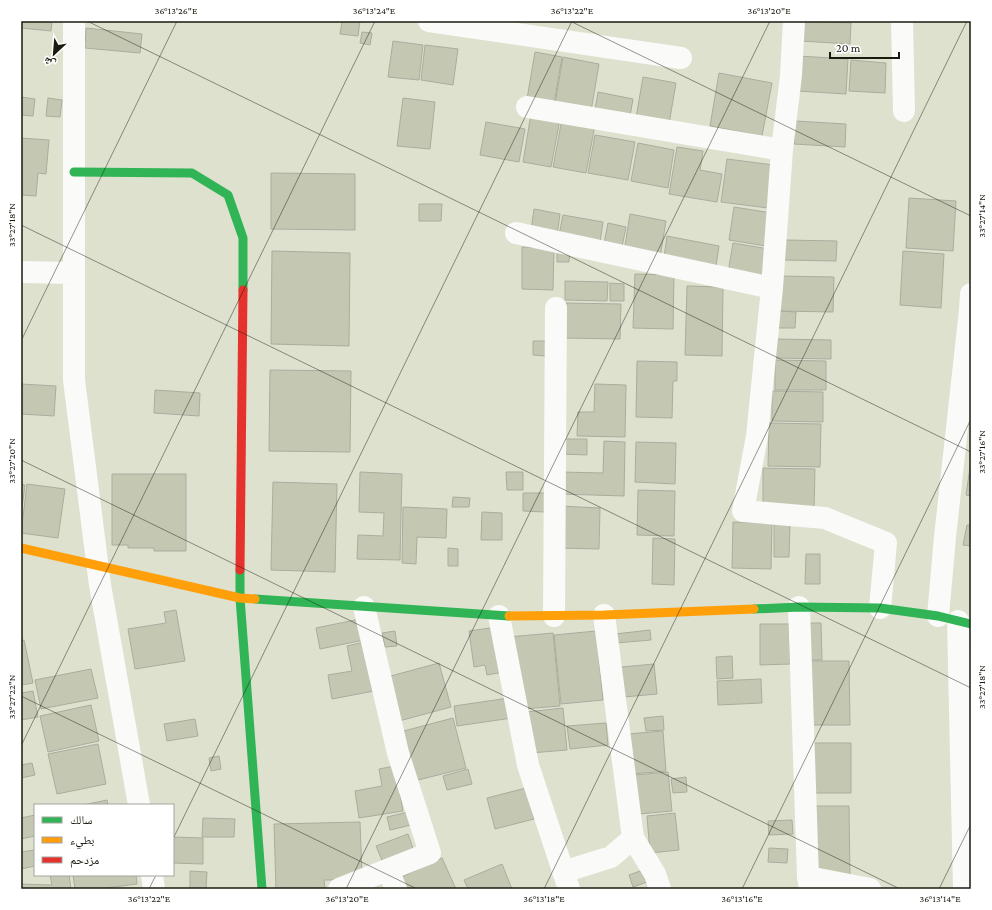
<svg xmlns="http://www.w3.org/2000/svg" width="992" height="910" viewBox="0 0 992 910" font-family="'Crimson Pro','Noto Naskh Arabic',serif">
	<rect width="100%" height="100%" fill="#dde1ce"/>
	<path fill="#c4c8b2" stroke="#aaad9e" d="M21,21H52L51,31L21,28Z
		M342,21H360L358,36L340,34Z
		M802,21L851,23L850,44L801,41Z
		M86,28L142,34L140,53L85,48Z
		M362,32L372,33L370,45L360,43Z
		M393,41L423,45L419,80L388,77Z
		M425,45L458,49L453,85L421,80Z
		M535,52L562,57L554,104L527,99Z
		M798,56L848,59L846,94L797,91Z
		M563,57L599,64L591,111L555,104Z
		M851,60L886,63L885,93L849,91Z
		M719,73L772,83L762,136L710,126Z
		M643,77L676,83L669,124L636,118Z
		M598,92L633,99L630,116L595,110Z
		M21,97L35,99L33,116L21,115Z
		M48,98L62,100L60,117L46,116Z
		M403,98L435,102L430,149L397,146Z
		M531,114L560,119L551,167L523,162Z
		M562,119L595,125L586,173L553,167Z
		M795,121L846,124L845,147L794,144Z
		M486,122L525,129L519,162L480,155Z
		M595,135L635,142L628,180L588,173Z
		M21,138L49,140L46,174L38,173L36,196L21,195Z
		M638,143L674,150L668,188L631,181Z
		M677,147L703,151L700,170L722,174L717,202L669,194Z
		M727,159L774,165L768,208L721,202Z
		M271,173L355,174V230L271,229Z
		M909,198L956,201L953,251L906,248Z
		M419,204H442L441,221H419Z
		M734,207L772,213L766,246L729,240Z
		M534,209L560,214L557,235L531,230Z
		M630,214L666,221L660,258L624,252Z
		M563,215L603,222L600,242L559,235Z
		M608,223L626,227L622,247L604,244Z
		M667,236L719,246L716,266L664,257Z
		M785,240L837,241L836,261L784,260Z
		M733,243L769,249L763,279L728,273Z
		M522,247L554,248L553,290L522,289Z
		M557,249L570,250L569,262H557Z
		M272,251L350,253L349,346L271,344Z
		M903,251L944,254L941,308L900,305Z
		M635,274L674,275L673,329L633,328Z
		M779,276L834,277L833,312L779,311Z
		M565,281L608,282L607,301L565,300Z
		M610,283L624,284V301H610Z
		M687,286L723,287L722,356L685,355Z
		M566,303L621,304L620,339L565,338Z
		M778,311L796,312L795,328H777Z
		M776,339L831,340V359L775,358Z
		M533,341H547L546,356L533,355Z
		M775,360L826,361V390H775Z
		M637,361L677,362V381H673L672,418L636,417Z
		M270,370L351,371L350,452L269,451Z
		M21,384L56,386L54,416L21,414Z
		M595,384L626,385L625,437L577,436L578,412H594Z
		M155,390L200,393L199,416L154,413Z
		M772,391L823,392V422L772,421Z
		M769,423L821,424L820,467L768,466Z
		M561,439H587V455L561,454Z
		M604,441L625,442L624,496L561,494V472L603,473Z
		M636,442L676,443L675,484L635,482Z
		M971,461V496L966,495Z
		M763,468L815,469L814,510H763Z
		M360,472L402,474L400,560L357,559L358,535L383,536L384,513L359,512Z
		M506,472H523V490H507Z
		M112,474H186V551H154V548H128V545H112Z
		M273,482L337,484L335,572L271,570Z
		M21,484L25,485L21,516Z
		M27,484L65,489L58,538L21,533Z
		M638,490L675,491L674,536L637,535Z
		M523,493H546L545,512L523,511Z
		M453,497L470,498L469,507H452Z
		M559,506L600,508L599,549L558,548Z
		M403,507L447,509L446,538L417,537L416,564L402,563Z
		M482,512L502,513V540H481Z
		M733,522L772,523L771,569L732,568Z
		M774,524H790L789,557H774Z
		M967,525H971V546L963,545Z
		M653,538L675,539L674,585L652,584Z
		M448,548L458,549V566H448Z
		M806,554H820V584H805Z
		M176,610L185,661L135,669L128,629L166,623L164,612Z
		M360,619L364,640L320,649L316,628Z
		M809,623H821L822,660H809Z
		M760,624H789L790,664L760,665Z
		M497,627L504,672L487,675L485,665L474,667L469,631Z
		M650,630L651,640L616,643L615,634Z
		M395,631L397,646L385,647L382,633Z
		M596,631L603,700L561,704L554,635Z
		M553,633L560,706L524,709L508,637Z
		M24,640L33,683L21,685V641Z
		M364,642L374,691L332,699L328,675L352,671L347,646Z
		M732,656L733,678L717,679L716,657Z
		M809,661H849L850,725H810Z
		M439,663L451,707L399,721L387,677Z
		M654,664L657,694L624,697L621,667Z
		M91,669L98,698L41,709L35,680Z
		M761,679L762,703L718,705L717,681Z
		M33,691L38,717L21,720V693Z
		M509,698L512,718L457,726L454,706Z
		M91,705L99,741L48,752L40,716Z
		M563,708L567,750L530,753L526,712Z
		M663,716L664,730L646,731L644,718Z
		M453,718L466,768L414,781L400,732Z
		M195,719L198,736L167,741L164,724Z
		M606,723L608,745L570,749L567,726Z
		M663,731L666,771L632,774L628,734Z
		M812,743H851V793H813Z
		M98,744L106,784L57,794L48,754Z
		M219,756L221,769L211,771L209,758Z
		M32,763L35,775L21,778V765Z
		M395,766L403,811L359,818L355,791L382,786L379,769Z
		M468,769L472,784L447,790L443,776Z
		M668,772L672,811L639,814L635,775Z
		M686,777L687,792L673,793L671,779Z
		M526,788L534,819L495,829L487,798Z
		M107,800L108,805H83Z
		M815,806H849L850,881L816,874Z
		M408,812L411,825L390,830L387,817Z
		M675,813L679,850L650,853L647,816Z
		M35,815V836L21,839V818Z
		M203,818L235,819L234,837H202Z
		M792,820L793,834L769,835L768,821Z
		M360,822L362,875L346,880H324L325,888L276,889L274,824Z
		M408,834L415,854L384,865L376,846Z
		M173,837L203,838V864L173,863Z
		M769,848L788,849L787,863L768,862Z
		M35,850V866L21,869V852Z
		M442,858L456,889H404L399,878Z
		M502,864L512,889H468L464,880Z
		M643,870L647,882L633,887L629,875Z
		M190,871L207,872L206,889H190Z
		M50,875H69L71,889H21V884L52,885Z
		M73,875H136L137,884L98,889H75Z"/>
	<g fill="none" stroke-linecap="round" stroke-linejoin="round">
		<path stroke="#fafaf8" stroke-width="22" d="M74,21V380L100,585L139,805
			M429,21L681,58
			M794,21L791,75L782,150L772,288L757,436L743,511L825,518L886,543L880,608
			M902,21L904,111
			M527,107L782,150
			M516,233L772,288
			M21,272L74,273
			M799,607L808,877L810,889
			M604,615L633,838L655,874L660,889
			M499,616L528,765L569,889
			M554,616L556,308
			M938,616L945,537L970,310L971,294
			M958,621L964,889
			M388,870L396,889
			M563,872L611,857L633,838
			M152,875L154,889
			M808,877L870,889
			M339,889L430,853L398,753L364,607"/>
		<path stroke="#30b455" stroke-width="9" d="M74,172L192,173L228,195L243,238V290
			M240,570V598L262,889
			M255,599L509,616
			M754,609L799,607L880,608L938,616L971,624"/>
		<path stroke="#ff9f0a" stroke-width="9" d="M21,548L240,598L255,599
			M509,616L604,615L754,609"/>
		<path stroke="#e5322d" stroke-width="9" d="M240,570L243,290"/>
	</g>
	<path fill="none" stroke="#191b0f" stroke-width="1" stroke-opacity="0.45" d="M87,21L971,452M570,21L971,216M21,225L971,688M21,341L177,21M21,460L900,889M21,696L417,889M21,746L375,21M173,839L572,21M149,889L156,875M346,889L770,21M544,889L967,21M742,889L971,419M939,889L971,824"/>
	<rect width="992" height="910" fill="none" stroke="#ffffff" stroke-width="44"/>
	<rect x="34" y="804" width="140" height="72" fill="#ffffff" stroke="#a3a49f"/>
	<rect x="42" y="817" width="20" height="6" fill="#30b455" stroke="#a3a49f"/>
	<text x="70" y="824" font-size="12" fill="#191b0f">سالك</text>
	<rect x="42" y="837" width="20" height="6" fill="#ff9f0a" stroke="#a3a49f"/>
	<text x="70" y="844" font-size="12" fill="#191b0f">بطيء</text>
	<rect x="42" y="857" width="20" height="6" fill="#e5322d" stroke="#a3a49f"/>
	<text x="70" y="864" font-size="12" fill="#191b0f">مزدحم</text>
	<g transform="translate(54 54) rotate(206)" stroke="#ffffff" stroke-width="3" paint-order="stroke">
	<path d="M0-3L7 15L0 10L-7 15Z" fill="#191b0f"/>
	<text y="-6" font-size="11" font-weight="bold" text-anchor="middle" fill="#191b0f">ش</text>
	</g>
	<path d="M830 52v6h69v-6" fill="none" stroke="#191b0f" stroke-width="2"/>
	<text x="836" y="52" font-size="12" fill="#191b0f" stroke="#ffffff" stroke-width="3" paint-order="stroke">20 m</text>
	<rect x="22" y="22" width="948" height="866" fill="none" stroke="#191b0f" stroke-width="1.5"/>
	<g font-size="10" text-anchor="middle" fill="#191b0f">
		<text x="176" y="14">36°13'26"E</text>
		<text x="374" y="14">36°13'24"E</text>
		<text x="572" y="14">36°13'22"E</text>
		<text x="769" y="14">36°13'20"E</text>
		<text transform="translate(981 216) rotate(-90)" y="4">33°27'14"N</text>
		<text transform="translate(11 225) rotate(-90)" y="4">33°27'18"N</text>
		<text transform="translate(981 452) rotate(-90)" y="4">33°27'16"N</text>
		<text transform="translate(11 461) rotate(-90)" y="4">33°27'20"N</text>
		<text transform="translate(981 687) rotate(-90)" y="4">33°27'18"N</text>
		<text transform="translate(11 697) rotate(-90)" y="4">33°27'22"N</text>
		<text x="149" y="902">36°13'22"E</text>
		<text x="347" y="902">36°13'20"E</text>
		<text x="544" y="902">36°13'18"E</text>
		<text x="742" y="902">36°13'16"E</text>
		<text x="940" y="902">36°13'14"E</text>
	</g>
</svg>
